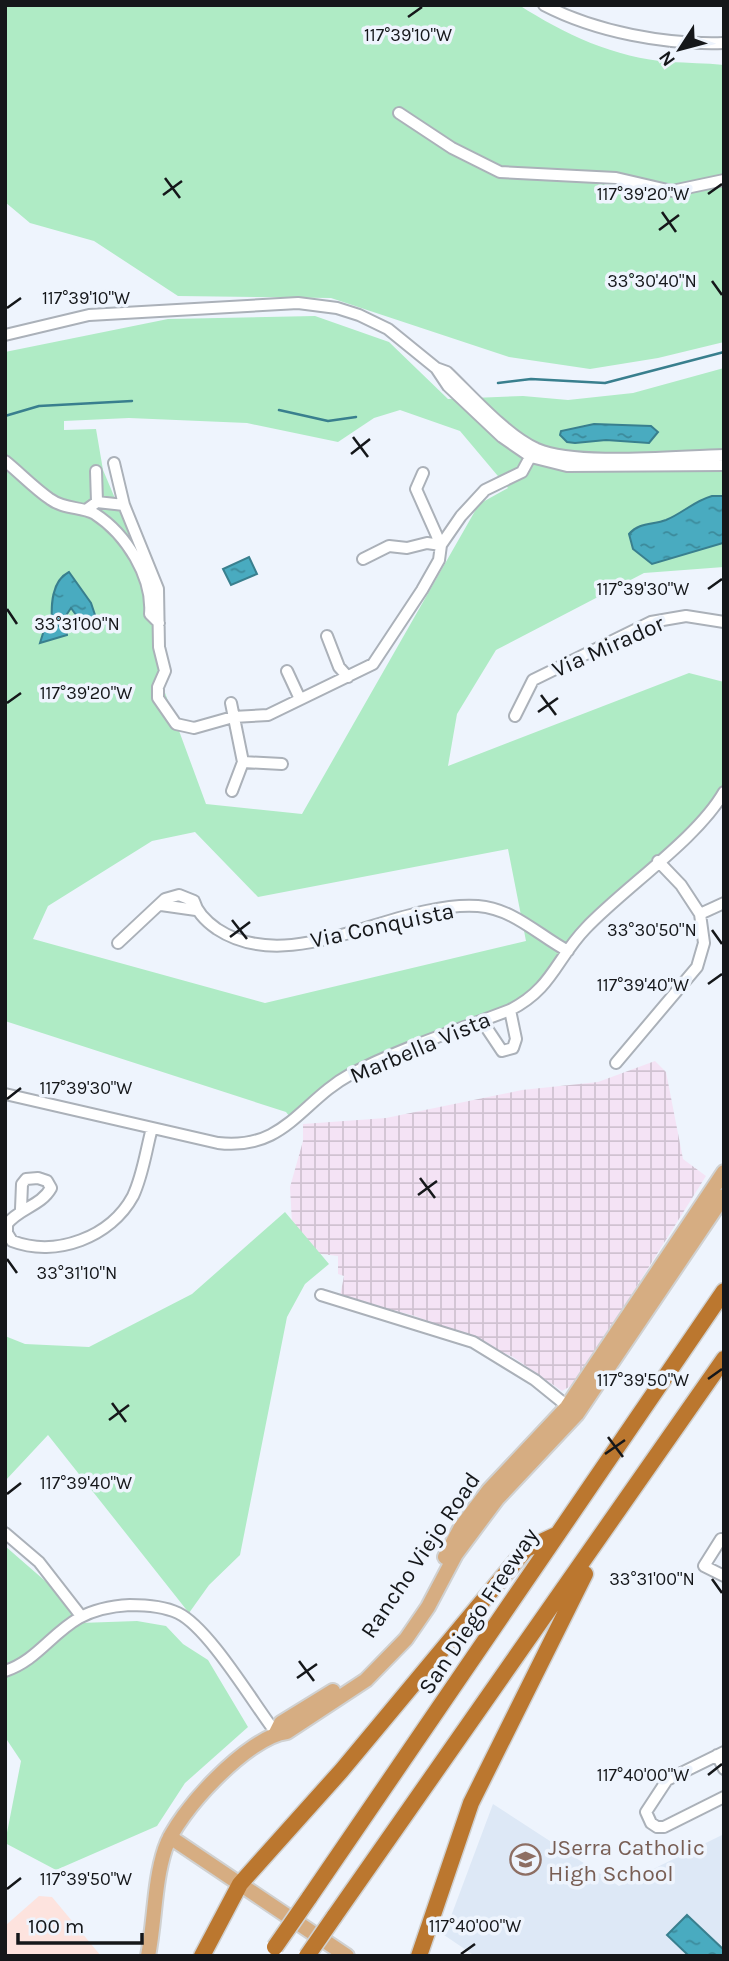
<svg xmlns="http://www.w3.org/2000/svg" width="729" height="1961" viewBox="0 0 729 1961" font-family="Karla,sans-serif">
	<defs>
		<pattern id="industrial-grid" width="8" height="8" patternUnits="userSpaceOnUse" patternTransform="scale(1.75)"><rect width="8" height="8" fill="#f4e3f5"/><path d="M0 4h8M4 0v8" fill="none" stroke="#d0c2d1"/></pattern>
		<pattern id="water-ripples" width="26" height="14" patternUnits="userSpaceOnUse" patternTransform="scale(1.75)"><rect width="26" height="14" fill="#49abc0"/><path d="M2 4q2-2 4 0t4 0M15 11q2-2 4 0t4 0" fill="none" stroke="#3c8a9b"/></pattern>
	</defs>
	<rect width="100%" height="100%" fill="#eef4fd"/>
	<path fill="#fde3de" d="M39,1896L52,1897L101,1956H5V1926Z"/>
	<path fill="url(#industrial-grid)" d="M655,1061L666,1072L683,1159L706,1176L576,1383L562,1391L513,1357L460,1334L415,1316L340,1296L344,1276L338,1274V1256L314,1253L292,1223L290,1187L303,1141V1124L386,1118L522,1090L598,1082Z"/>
	<path fill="#dde8f6" d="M493,1804L619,1886L724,1834V1956H475L444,1935Z"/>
	<path fill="#afebc5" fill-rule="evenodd" d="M5,5H519C564,34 615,58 670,62C688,63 705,63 724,65V342L658,358L590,369L509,357L331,298L178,296L94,241L30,223L5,202Z
		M315,316L389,342L448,399L523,396L568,400L633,393L724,368V567L644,573L496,650L457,714L448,766L689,673L724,682L723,793L586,928L531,998L353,1073L293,1121L286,1112L5,1021V352L168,319ZM400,410L460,431L508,488L479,504L302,814L206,804L164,690L152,586L103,470L96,429L64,430V421L129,418L247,423L338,442L374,418ZM195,832L258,897L508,849L526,941L265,1003L33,939L48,906L152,841Z
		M285,1212L329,1264L305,1284L287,1317L240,1555L209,1585L189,1613L48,1435L5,1481V1336L25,1344L89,1347L192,1294Z
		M5,1546L59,1593L80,1623L137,1621L166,1626L183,1644L208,1660L248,1727L185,1783L157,1826L56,1870L5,1843L21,1761L5,1737Z"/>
	<path fill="url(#water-ripples)" stroke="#397f8e" stroke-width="2" d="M594,424L651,426L658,432L649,443L606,440L575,443L567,442L560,435L561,431Z
		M712,496H724L723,543L652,564L633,549L629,534C639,522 653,525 666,520C683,513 694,501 712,496Z
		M249,557L257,574L231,585L223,569Z
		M69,572L91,603L97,621L95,626H84L71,608L59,626H66L67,635L40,643L44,630L41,622H52C51,606 51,581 69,572Z
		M687,1915L724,1950V1956H689L667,1935Z"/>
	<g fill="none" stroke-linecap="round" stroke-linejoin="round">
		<path stroke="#397f8e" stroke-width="2.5" d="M498,383L531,379L605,383L724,352
			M279,410L328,421L356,417
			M5,416L39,406L132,401"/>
		<defs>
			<path id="minor" d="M544,5C596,32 666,45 724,43
				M399,113L452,148L500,172L616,178L672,191L724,180
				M5,335L89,315L298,303L337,308L359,315L388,329L436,368L447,372C471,395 507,436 537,449C577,466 676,456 724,455
				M436,368L448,386L502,437L531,457L567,466L724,465
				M5,461C20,473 34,488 50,499C65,510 81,506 95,514C126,534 153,577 150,614L159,623
				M114,463L124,505L158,589L159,647L165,671L158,687V698L176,724L194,728L233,717L268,715L373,664L422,590L439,560L441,545L461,516L485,490L522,472L535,448
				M96,471L97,502
				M423,473L416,489L441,545
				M86,510L97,502L124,505
				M363,559L389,546L407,548L427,543L441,545
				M327,636L339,667L348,677
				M287,671L300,699
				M231,703L243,762L282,764
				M515,716L533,680L651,622L686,616L724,622
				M232,791L243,762
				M161,905L196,910
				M700,914L724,903
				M118,943L165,899L179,895L194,901C197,913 207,922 217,929C293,979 396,900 478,906C514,909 538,935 568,951
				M482,1021L502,1051L513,1048L516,1039L510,1010
				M616,1063L697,967L704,943L700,914L681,885L658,861
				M5,1094L218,1143C285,1151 301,1101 351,1074C401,1048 458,1030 510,1010C552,989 556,959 586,928C625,887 697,839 724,792
				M21,1209L22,1184L26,1179L38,1178L47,1181L51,1188C41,1206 19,1208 7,1224V1233L12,1241C56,1258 111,1237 133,1196C143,1175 146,1150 152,1128
				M321,1295L473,1342L535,1380L572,1410
				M5,1533L39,1562L81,1616
				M724,1541L721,1539L704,1566L724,1576
				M5,1671C36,1661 51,1634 79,1618C95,1609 112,1606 130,1605C146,1605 163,1606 178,1613C209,1628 253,1703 276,1733
				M724,1752L667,1780L646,1812L651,1823L657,1827H664L724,1797
				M717,1755L724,1769"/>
			<path id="major" d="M445,1557L461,1527L489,1490L567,1407L724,1172
				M276,1733L281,1723L333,1691
				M170,1837L347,1956
				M148,1956C155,1921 154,1882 165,1849C177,1812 249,1736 287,1732L366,1680L406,1639L428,1607L456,1554L497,1499L577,1414L724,1196"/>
			<path id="highway" d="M309,1898L724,1291
				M334,1917L724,1359
				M202,1956L240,1884L342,1770L526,1549L556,1535
				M419,1956L471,1803L585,1574"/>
		</defs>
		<use href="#minor" stroke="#abb1b9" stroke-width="14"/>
		<use href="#major" stroke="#d0d1d1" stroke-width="18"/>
		<use href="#highway" stroke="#d0d1d1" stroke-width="19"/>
		<use href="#minor" stroke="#fff" stroke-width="10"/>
		<use href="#major" stroke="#d6ad82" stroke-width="14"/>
		<use href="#highway" stroke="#bb772f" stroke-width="16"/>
		<defs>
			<path id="highway-bridge" d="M275,1947L309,1898
				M307,1956L334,1917"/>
		</defs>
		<use href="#highway-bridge" stroke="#d0d1d1" stroke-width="19" stroke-linecap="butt"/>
		<use href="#highway-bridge" stroke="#bb772f" stroke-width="16"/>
	</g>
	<path fill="none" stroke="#15171a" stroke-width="2.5" d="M408,17L422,7M165,178L180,198M708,194L722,184M163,195L182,181M662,212L676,232M659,230L679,215M712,281L722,295M7,308L21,298M353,437L368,457M351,454L370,439M708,589L722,579M7,609L17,624M541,695L556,715M7,703L21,693M538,712L558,698M232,920L247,939M712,930L722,944M230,937L250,922M708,984L722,974M7,1099L21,1088M420,1178L435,1198M418,1195L437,1181M7,1259L17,1273M708,1379L722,1369M112,1403L126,1422M109,1420L129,1405M608,1437L623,1457M605,1454L625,1440M7,1494L21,1483M712,1579L722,1593M299,1661L314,1681M297,1678L317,1664M708,1775L722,1764M7,1889L21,1878M461,1954L475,1944"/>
	<defs>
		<symbol id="school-ring" viewBox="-11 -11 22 22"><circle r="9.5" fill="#eef4fd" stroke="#8d6e63" stroke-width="1.5"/><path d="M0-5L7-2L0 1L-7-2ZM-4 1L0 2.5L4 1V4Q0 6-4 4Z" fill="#8d6e63"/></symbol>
	</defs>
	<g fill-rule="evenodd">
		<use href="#school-ring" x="508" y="1842" width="35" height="35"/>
	</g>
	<g text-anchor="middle" stroke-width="7" stroke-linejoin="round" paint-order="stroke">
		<g font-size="23" fill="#15171a" stroke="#eef4fd">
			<text transform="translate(608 646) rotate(-24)" y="8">Via Mirador</text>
			<text transform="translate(382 925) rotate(-12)" y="8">Via Conquista</text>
			<text transform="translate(420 1047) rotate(-23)" y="8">Marbella Vista</text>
			<text transform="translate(420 1555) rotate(-56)" y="8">Rancho Viejo Road</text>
			<text transform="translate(478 1611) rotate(-56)" y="8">San Diego Freeway</text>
		</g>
		<g font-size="23" fill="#785e54" stroke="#eef4fd" text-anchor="start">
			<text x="548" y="1855">JSerra Catholic<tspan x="548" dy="26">High School</tspan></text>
		</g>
	</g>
	<g font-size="18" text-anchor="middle" fill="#15171a" stroke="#eef4fd" stroke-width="7" stroke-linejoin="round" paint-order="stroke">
		<text x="408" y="41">117°39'10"W</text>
		<text x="643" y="200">117°39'20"W</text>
		<text x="652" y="287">33°30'40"N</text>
		<text x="86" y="304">117°39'10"W</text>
		<text x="643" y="595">117°39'30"W</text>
		<text x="77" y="630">33°31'00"N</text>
		<text x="86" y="699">117°39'20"W</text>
		<text x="652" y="936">33°30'50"N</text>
		<text x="643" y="991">117°39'40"W</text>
		<text x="86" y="1094">117°39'30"W</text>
		<text x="77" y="1279">33°31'10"N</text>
		<text x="643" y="1386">117°39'50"W</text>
		<text x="86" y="1489">117°39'40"W</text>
		<text x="652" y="1585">33°31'00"N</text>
		<text x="643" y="1781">117°40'00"W</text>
		<text x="86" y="1885">117°39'50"W</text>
		<text x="475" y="1932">117°40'00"W</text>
	</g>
	<rect width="729" height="1961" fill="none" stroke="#15171a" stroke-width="14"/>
	<g transform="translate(680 49) rotate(234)" stroke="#eef4fd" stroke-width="5" paint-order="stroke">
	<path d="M0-5L12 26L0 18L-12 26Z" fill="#15171a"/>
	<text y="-10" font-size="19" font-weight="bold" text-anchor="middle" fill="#15171a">N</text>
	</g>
	<path d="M18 1933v10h124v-10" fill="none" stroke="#15171a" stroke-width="3.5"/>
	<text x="28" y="1933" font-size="21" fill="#15171a" stroke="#eef4fd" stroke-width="5" paint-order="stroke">100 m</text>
</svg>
